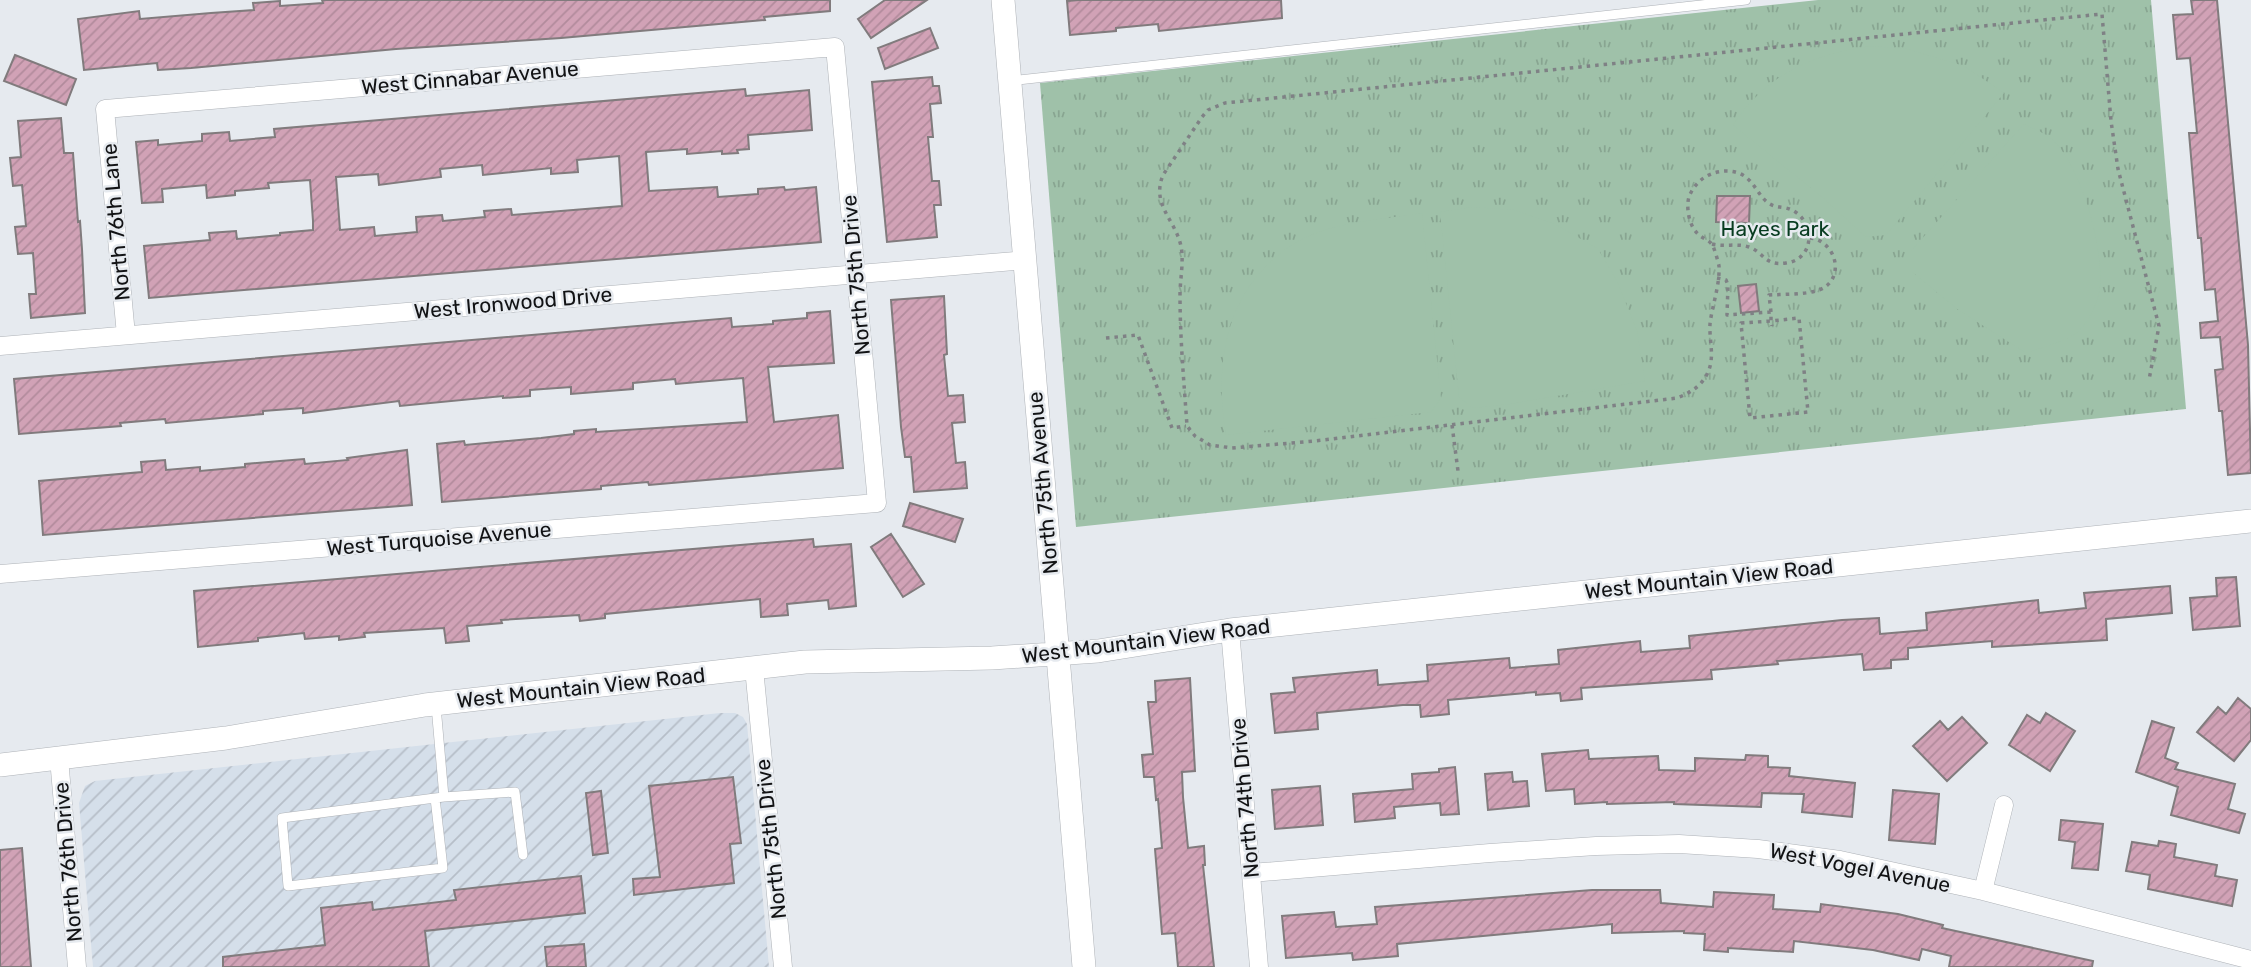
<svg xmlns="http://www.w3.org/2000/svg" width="2251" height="967" viewBox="0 0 2251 967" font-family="Rubik,sans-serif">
	<defs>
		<pattern id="industrial-furrows" width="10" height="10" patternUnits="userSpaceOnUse" patternTransform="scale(1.75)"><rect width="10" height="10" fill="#d5dfea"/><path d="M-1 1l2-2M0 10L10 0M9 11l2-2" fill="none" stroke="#b6bec8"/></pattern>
		<pattern id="park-tufts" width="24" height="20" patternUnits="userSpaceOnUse" patternTransform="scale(1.75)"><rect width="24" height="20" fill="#9fc1a9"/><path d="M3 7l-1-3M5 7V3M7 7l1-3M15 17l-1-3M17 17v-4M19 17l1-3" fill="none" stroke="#88a591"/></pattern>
		<pattern id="building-hatch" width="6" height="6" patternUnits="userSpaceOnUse" patternTransform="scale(1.75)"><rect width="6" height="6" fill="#d1a2b6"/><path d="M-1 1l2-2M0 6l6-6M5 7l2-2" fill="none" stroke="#b28b9c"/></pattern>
	</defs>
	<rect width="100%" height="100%" fill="#e6eaef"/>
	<path fill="url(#industrial-furrows)" d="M720,713H735L743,717L747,724L769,967H93L79,803L85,786L95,781Z"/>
	<path fill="url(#park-tufts)" d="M1818,0H2151L2186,409L1076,527L1040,83Z"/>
	<path fill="#9fc1a9" d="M1872,46L1907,49L1964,66L2004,93L1886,235L1866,237L1822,197L1733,125C1767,74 1812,54 1872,46Z
		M2024,124C2033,129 2046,133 2053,140C2082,169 2103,245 2100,286C2099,300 2090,319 2080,330C2071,340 2040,348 2026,353L1957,309L1911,271V251Z
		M1473,207L1514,210L1555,224L1598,249L1617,281L1637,331L1645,381L1510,404L1473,408L1459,397L1440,212Z
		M1422,213L1441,398L1431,412L1226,435C1213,361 1227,283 1297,242C1333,221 1382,220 1422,213Z"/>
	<path fill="url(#building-hatch)" stroke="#817b7d" stroke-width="2" fill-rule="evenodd" d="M322,0H830V11L764,17L765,20L561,38L396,49L191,68L158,70L157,63L84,70L78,19L139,11L140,19L211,13L254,10L253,3L280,1V6L323,3Z
		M885,0H927L871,38L858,19Z
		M1079,0H1281L1282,18L1159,31L1158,24L1116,28V31L1070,35L1067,1Z
		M2191,0H2217L2248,345L2251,473L2228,475L2222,411H2219L2215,370L2223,369L2220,337L2201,338L2200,323L2218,321L2215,289L2205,290L2201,238H2198L2189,133H2197L2190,58L2177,59L2173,15L2193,14Z
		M930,28L938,48L885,69L878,48Z
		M15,55L76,79L66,105L4,81Z
		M932,77L933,86H939L941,103L930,104L933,137H928L932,181H939L941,205H934L937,237L887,242L872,82Z
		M745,89L746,96L809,90L812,130L748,135L749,149L737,150L738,153L722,154V151L687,154V149L646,152L649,191L717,187L718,197L758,194V189L784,187L785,190L816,187L821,242L149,298L144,246L210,240L209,233L236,231L237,239L280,235V233L313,230V221L310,180L268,183L269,188L235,191V195L207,198L206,185L162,189L163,202L142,203L136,142L158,140V145L202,141V134L229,132L230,141L275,137L274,129ZM619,156L622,206L512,215L511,209L484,211L485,217L443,221L442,215L416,217L417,232L375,236L374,227L340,230L336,177L378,174L379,185L441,177L440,169L482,165L483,175L551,168V174L578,172L577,160Z
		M61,118L64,153H73L78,222L80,221L82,249L85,313L31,318L29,294H36L33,253L18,254L15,227L26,226L22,185L13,186L10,158L21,157L18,121Z
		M1717,196H1750L1749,223L1716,222Z
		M1756,284L1759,311L1741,313L1738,286Z
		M944,296L947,354L944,355L948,396L963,395L965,422L952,423L956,463L965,462L967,488L914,492L911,457H905L901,427L891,300Z
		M830,311L834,363L768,367L774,422L838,415L843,468L683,482L649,485L648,482L601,486V489L442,502L437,444L464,441L465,445L541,438L574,434V431L596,429V432L747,422L743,378L676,384L675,379L633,383V389L571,394V387L530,390V396L503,398V396L400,406L399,401L303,413V408L263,411V414L166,423L165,419L120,423L121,426L19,434L14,379L731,318L732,327L773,324V321L807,318V313Z
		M407,450L412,505L43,535L39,481L142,472L141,462L165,460L166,470L200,467V471L245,467V464L280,461L304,459L305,464L348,460L347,458Z
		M910,503L963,519L955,542L903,526Z
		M891,534L924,584L903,597L871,547Z
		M813,539L814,547L851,544L856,606L829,609L828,600L787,604L788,615L761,617L760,599L605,614V618L580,621L579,615L501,620L502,623L467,626L469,641L446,643L444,628L364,633L365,637L339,640V636L305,639L304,633L258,638V641L198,647L194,591Z
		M2236,577L2240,626L2193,630L2190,598L2217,596L2216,578Z
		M2170,586L2172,613L2106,619L2107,640L1992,647V641L1908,648V659L1891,660V668L1864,670L1862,654L1777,661L1778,664L1711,670L1712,679L1581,688L1582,699L1561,701L1560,693L1536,695V692L1448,700L1449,714L1421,717L1420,705H1403L1317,713L1318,729L1275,733L1271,694L1295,692L1293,678L1377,670L1378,685L1428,681L1427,665L1509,658L1510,668L1559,664L1558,650L1640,641L1641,652L1690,648L1689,636L1842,620L1879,618L1880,634L1927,630L1926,613L2038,600L2039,613L2086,608L2084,593Z
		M1190,678L1195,771L1182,772L1183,797L1188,848L1204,846L1205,865H1203L1214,967H1178L1175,933L1162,934L1155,849L1162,848L1158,799L1156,800L1154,777H1144L1142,755L1153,754L1148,702H1156L1155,681Z
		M2238,698L2251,709V740L2234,761L2197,732L2218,707L2226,714Z
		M2046,713L2075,731L2050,771L2009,745L2027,715L2040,723Z
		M1962,717L1987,743L1947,781L1913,746L1940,721L1948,730Z
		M2152,721L2174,728L2165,758L2178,763L2175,769L2235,784L2228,809L2245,814L2239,833L2171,815L2178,787L2136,772Z
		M1588,750L1589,759L1658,756L1659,770L1695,771V758L1745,760L1746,755L1768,756V767L1790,768L1789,776L1855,783L1852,817L1802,812L1804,794L1762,793L1761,807L1674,804V802L1607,804V802L1575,804L1574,789L1546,791L1542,754Z
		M1455,767L1459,814L1441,815L1440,803L1394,807L1395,818L1355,822L1353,794L1413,789L1412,774L1439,772V769Z
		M1512,772L1513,782L1527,781L1529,806L1488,810L1485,774Z
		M733,777L741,843L730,844L734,883L634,895L633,879L660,877L649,786Z
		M1320,786L1323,825L1275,829L1272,790Z
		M1893,790L1939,794L1935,844L1889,840Z
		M601,791L608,853L593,855L586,793Z
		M2061,820L2103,824L2098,870L2072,868L2075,842L2059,840Z
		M2159,841L2176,844L2174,857L2217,865L2215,876L2237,880L2232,906L2148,889L2150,875L2126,871L2132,842L2158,846Z
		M22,848L31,967H0V850Z
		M581,876L585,913L425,931L429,967H223V957L325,945L321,908L372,902L373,910L456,900L454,890Z
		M1592,890H1660L1661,903L1713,907L1714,892L1774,895L1773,909L1820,912L1821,904L1898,914L1943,925L1942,928L2093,961L2092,967H1949L1951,956L1922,949L1919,960L1873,950L1794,941L1793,952L1728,948V952L1704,950L1705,934L1684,933V931L1612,933V924L1397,944L1398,956L1353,960L1352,953L1286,958L1282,916L1334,912L1336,927L1377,924L1375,907Z
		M584,944L586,967H547L545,947Z"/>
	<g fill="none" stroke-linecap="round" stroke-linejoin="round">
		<defs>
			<path id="lane" d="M1010,81L1746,0
				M444,797L515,792L523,855
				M435,798L443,868L288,886L282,818L435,798L444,797L436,706"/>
			<path id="street" d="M0,346L1026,260
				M0,574L877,503L835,47L105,109L126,335
				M1230,630L1259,967
				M754,668L783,967
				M59,758L77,967
				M1251,873L1490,853L1596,846L1679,844L1758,849L1840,860L1983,891L2251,960
				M1983,891L2004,805"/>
			<path id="secondary" d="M1003,0L1084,967
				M0,765L226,738L425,705L805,662L992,658L1098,651L1230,630L2251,521"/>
		</defs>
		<use href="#lane" stroke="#aeb2b7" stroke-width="10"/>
		<use href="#street" stroke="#aeb2b7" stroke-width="19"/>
		<use href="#secondary" stroke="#aeb2b7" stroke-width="24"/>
		<path stroke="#7f8185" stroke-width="3.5" stroke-dasharray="3.5 5" stroke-linecap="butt" d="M1712,244C1724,247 1737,243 1749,247C1765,253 1764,266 1786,263C1818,259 1815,215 1786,208C1780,207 1775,207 1770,204C1761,199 1757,188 1749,180C1737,167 1714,169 1701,180C1694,186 1688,195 1688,203C1687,212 1690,226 1697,233C1701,238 1710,240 1713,246C1715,251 1718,261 1719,266C1720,285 1712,306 1710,324C1709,340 1715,357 1708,372C1702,386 1690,393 1677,398L1315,441L1232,448L1210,445L1195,436L1187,426C1184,382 1180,339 1180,295C1180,279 1184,262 1181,246C1175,219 1151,205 1163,175L1202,117L1208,110L1225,103L2102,14L2111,121L2118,169L2159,326L2149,380
			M1717,278L1726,280L1728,285L1727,315L1771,312V321L1799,318L1808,412L1750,418L1741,323L1771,321L1772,326
			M1771,312L1769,295C1785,294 1804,295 1819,290C1846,280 1837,241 1810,238
			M1106,338L1138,335L1172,428L1186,426
			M1452,425L1458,471"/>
		<use href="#lane" stroke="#fff" stroke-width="9"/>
		<use href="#street" stroke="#fff" stroke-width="18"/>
		<use href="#secondary" stroke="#fff" stroke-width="23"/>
	</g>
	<g text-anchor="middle" stroke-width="5" stroke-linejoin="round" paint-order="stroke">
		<g font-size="21" fill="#121315" stroke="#e6eaef">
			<text transform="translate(470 78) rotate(-5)" y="7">West Cinnabar Avenue</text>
			<text transform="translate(116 222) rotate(-95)" y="7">North 76th Lane</text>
			<text transform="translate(856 275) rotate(-95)" y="7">North 75th Drive</text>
			<text transform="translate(513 303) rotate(-5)" y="7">West Ironwood Drive</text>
			<text transform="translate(1043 483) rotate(-95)" y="7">North 75th Avenue</text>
			<text transform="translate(439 539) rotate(-5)" y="7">West Turquoise Avenue</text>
			<text transform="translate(1709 579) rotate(-6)" y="7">West Mountain View Road</text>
			<text transform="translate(1146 641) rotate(-7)" y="7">West Mountain View Road</text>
			<text transform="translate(581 688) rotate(-6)" y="7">West Mountain View Road</text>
			<text transform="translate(1245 798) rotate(-95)" y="7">North 74th Drive</text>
			<text transform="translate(771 839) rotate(-96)" y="7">North 75th Drive</text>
			<text transform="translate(68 862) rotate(-95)" y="7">North 76th Drive</text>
			<text transform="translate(1860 868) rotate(11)" y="7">West Vogel Avenue</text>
		</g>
		<g font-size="21" fill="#083c20" stroke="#e6eaef">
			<text x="1775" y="236">Hayes Park</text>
		</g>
	</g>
</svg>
